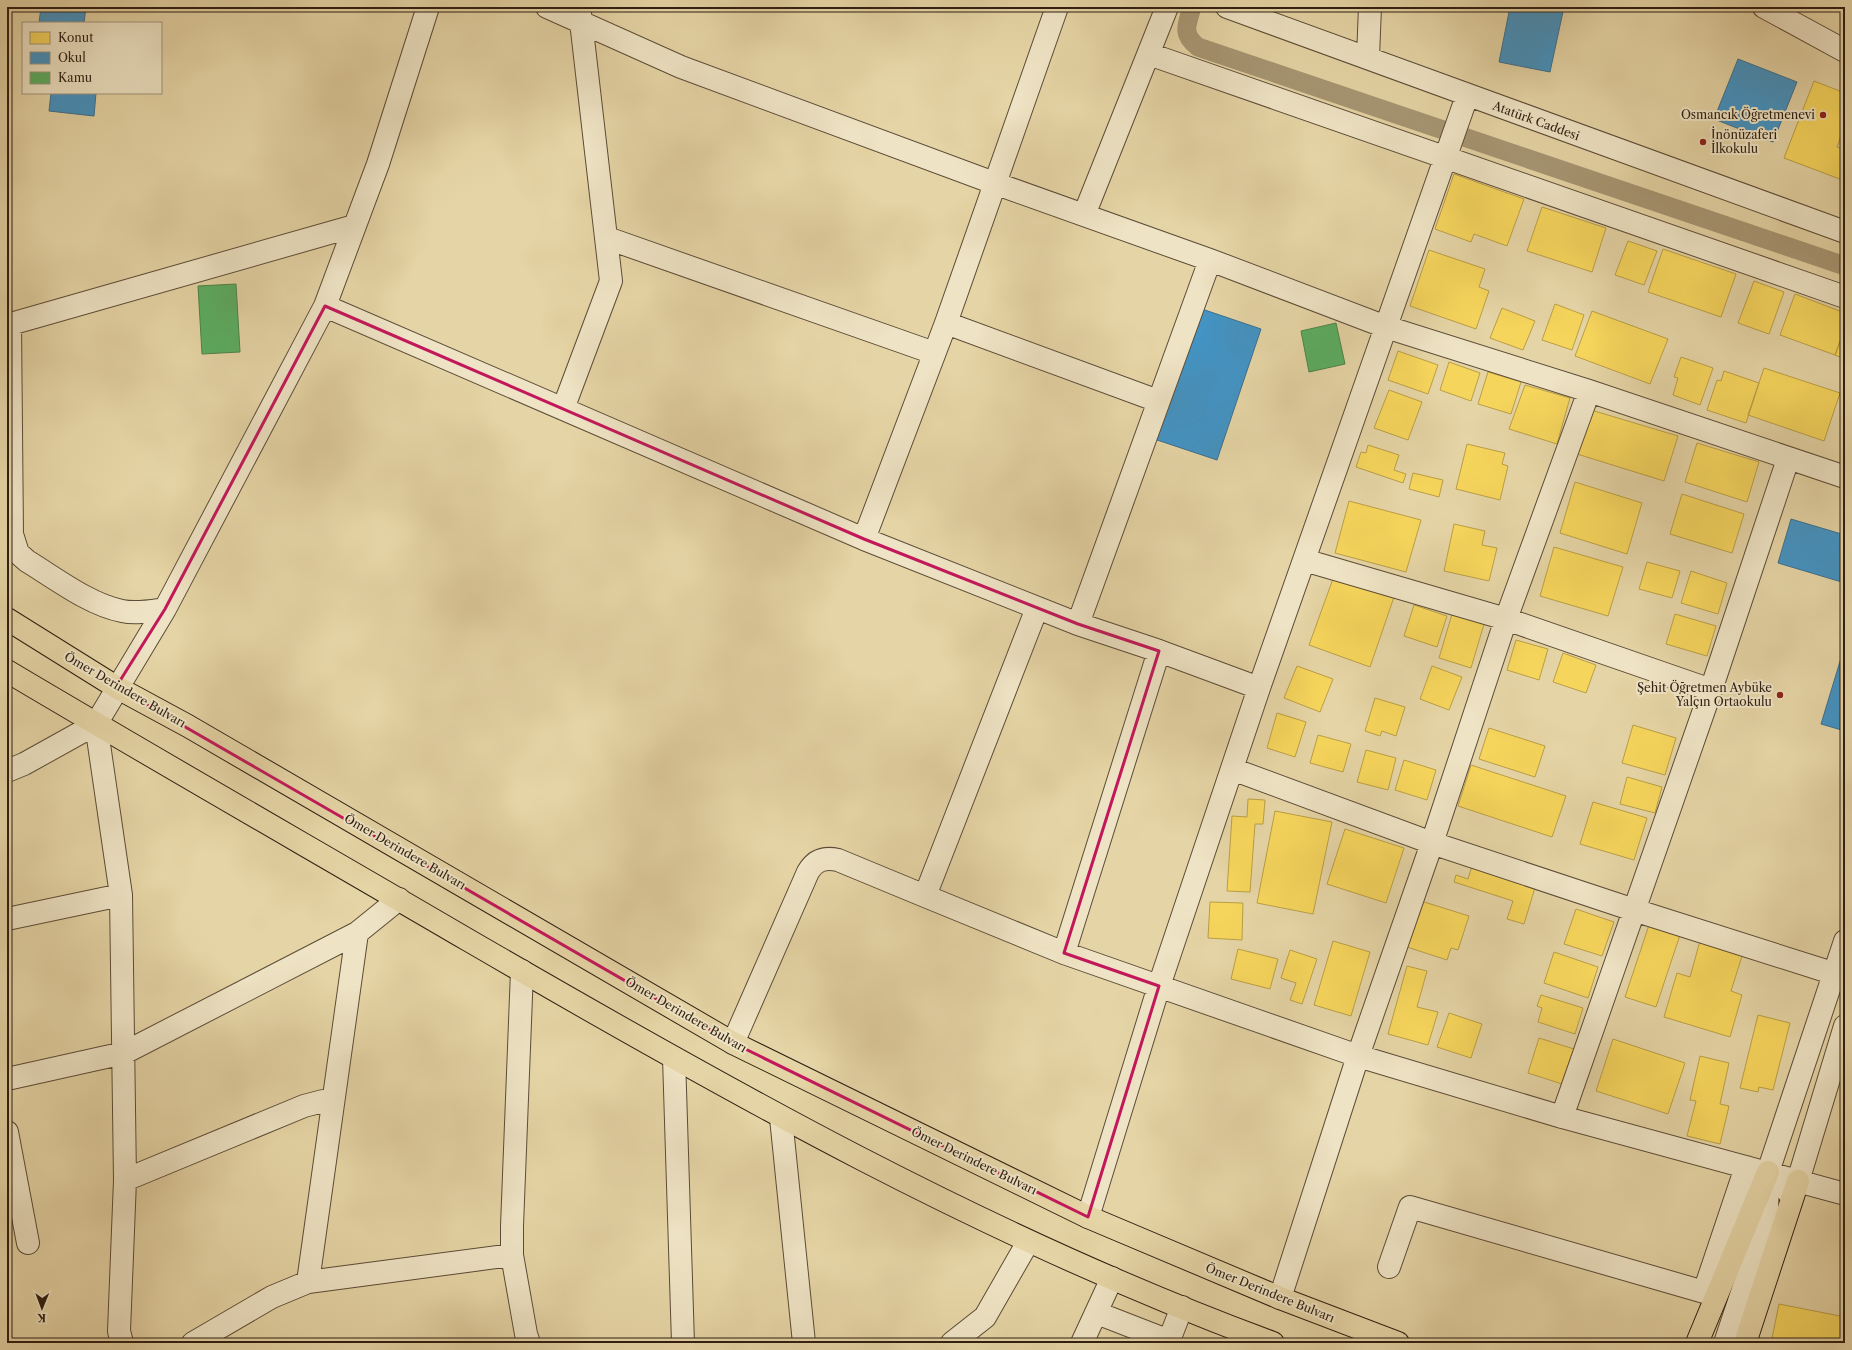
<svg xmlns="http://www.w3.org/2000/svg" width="1852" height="1350" viewBox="0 0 1852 1350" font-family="'Libre Caslon Text',serif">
	<rect width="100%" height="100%" fill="#e5d4a5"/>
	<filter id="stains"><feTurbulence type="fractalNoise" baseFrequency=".005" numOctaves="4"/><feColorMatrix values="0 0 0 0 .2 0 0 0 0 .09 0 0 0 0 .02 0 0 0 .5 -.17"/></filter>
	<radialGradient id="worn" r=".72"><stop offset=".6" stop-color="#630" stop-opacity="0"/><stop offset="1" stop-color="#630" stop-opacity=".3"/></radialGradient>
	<path fill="#f6d55c" stroke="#ba9e46" d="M1814,81L1845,93V138L1841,136L1837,147L1845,150V181L1784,158Z
		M1454,174L1524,199L1507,246L1474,234L1471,242L1435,229Z
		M1542,207L1606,228L1592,272L1527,251Z
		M1628,241L1657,251L1644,285L1615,275Z
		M1663,249L1736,274L1721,317L1648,292Z
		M1429,250L1485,269L1479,287L1489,291L1476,329L1410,306Z
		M1754,281L1784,292L1769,334L1738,323Z
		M1795,294L1845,313V328L1835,355L1780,335Z
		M1555,304L1584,315L1572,350L1542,340Z
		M1502,308L1535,321L1523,350L1490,338Z
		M1592,311L1668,339L1650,384L1575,356Z
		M1845,328V359L1835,355Z
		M1398,351L1438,365L1428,394L1388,380Z
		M1681,357L1713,368L1700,405L1673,395L1678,378L1674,377Z
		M1449,362L1480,373L1471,401L1440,390Z
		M1764,368L1840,393L1824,441L1748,415Z
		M1724,371L1759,383L1746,423L1707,410L1717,380L1721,381Z
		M1488,372L1521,382L1511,414L1478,404Z
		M1525,385L1570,398L1557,444L1509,429Z
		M1389,390L1422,402L1408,440L1374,428Z
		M1591,410L1678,436L1664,481L1577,454Z
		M1697,443L1759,462L1747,502L1685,482Z
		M1467,444L1505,453L1502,464L1508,466L1500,500L1456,489Z
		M1368,445L1399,455L1394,470L1406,474L1403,483L1356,467L1361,452L1366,453Z
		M1413,473L1443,480L1439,497L1409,489Z
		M1575,482L1642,503L1627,554L1560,533Z
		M1682,494L1744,514L1732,553L1670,534Z
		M1349,501L1421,520L1406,572L1335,553Z
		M1454,524L1485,531L1482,545L1497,548L1489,581L1444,571Z
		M1554,547L1623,567L1608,616L1540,596Z
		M1647,562L1680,571L1672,598L1639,589Z
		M1691,571L1727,583L1718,614L1681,603Z
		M1334,576L1394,597L1370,667L1309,645Z
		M1414,605L1447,616L1437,647L1404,636Z
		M1452,614L1484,624L1471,668L1439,658Z
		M1675,614L1716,626L1707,656L1666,644Z
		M1516,640L1548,649L1539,680L1507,670Z
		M1563,653L1596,665L1586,693L1553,682Z
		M1297,666L1333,679L1320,712L1284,698Z
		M1432,666L1462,677L1449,710L1420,699Z
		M1375,698L1405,707L1396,736L1382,731L1380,736L1365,731Z
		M1277,713L1306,722L1295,757L1267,748Z
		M1633,725L1676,738L1665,775L1622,763Z
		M1489,728L1545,746L1535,777L1479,759Z
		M1318,735L1351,744L1343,772L1310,763Z
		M1366,750L1396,758L1388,790L1357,782Z
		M1404,760L1436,770L1427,800L1395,790Z
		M1471,765L1566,796L1552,837L1458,806Z
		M1627,777L1662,787L1655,813L1620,804Z
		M1248,799L1265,800L1263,824H1255L1250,892L1227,891L1232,816L1247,817Z
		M1593,802L1647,818L1634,860L1580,844Z
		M1275,811L1332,822L1313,914L1257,903Z
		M1345,829L1404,848L1386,903L1327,884Z
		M1472,866L1537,881L1524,924L1507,919L1513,901L1454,882L1456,875L1468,879Z
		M1421,901L1469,916L1458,950L1451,948L1447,960L1407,947Z
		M1210,902L1243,903L1242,940L1208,938Z
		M1576,909L1614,922L1602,956L1564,944Z
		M1650,922L1681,932L1656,1007L1625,997Z
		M1333,941L1370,952L1351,1016L1314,1005Z
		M1700,941L1743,953L1731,991L1742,995L1730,1037L1664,1017L1677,973L1690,977Z
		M1238,949L1278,959L1270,989L1231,979Z
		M1290,950L1317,959L1302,1004L1290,1000L1296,983L1281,978Z
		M1554,952L1598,967L1588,998L1544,983Z
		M1407,966L1427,971L1417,1007L1438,1012L1428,1045L1388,1034Z
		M1541,995L1583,1008L1575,1034L1538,1022L1542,1008L1537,1006Z
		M1449,1013L1482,1024L1471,1058L1437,1047Z
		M1758,1015L1790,1023L1773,1090L1759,1087L1758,1092L1740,1088Z
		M1539,1038L1574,1049L1562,1084L1528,1073Z
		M1613,1039L1685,1063L1668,1114L1596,1091Z
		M1700,1056L1729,1063L1720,1104L1729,1106L1720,1144L1687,1136L1696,1101L1690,1100Z
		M1779,1304L1845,1317V1343H1771Z"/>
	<path fill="#4393c3" stroke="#3d708e" d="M41,7H86L84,23H39Z
		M1510,7H1564L1550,72L1499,62Z
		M1738,59L1797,82L1773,142L1714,119Z
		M51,93H96L94,116L49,111Z
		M1199,308L1261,329L1217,460L1154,439Z
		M1791,519L1845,535V583L1778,563Z
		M1845,645V731L1821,724Z"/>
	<path fill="#5aae61" stroke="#4d8349" d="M236,284L240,352L202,354L198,286Z
		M1336,323L1345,364L1309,372L1301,331Z"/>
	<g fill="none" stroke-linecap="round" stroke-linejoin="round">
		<path stroke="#a79673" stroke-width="19" d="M1192,7C1187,25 1181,34 1198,47L1845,266"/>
		<defs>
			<path id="minor" d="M547,7L681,67L994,183L1210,260L1386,327L1589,391L1845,477
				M1227,7L1845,232
				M1764,7L1845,51
				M1149,54L1845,297
				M1368,57L1370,7
				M1084,215L1167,7
				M607,238L934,353
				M325,306L864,539L1078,624L1159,651L1259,688
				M946,323L1158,401
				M10,324L12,534L18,553L27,561C55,578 90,605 122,611C136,614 151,611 165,609
				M7,325L354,226
				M563,409L611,281L580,13
				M864,539L946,323L1057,7
				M1304,560L1506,619L1711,690
				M1037,608L925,896L1064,953L1358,1056L1562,1117L1845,1194
				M1078,624L1210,260
				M96,724L121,895L125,1180L119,1331L122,1343
				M1232,769L1432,843L1634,910L1845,977
				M7,771L24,764L96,724L165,609L325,306L378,164L428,7
				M7,919L121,895
				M1064,953L1159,651
				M522,971L512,1226V1255L526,1334L529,1343
				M733,1043L808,872C815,860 825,857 838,860L925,896
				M674,1058L683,1343
				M7,1079L124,1053L357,933L399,899
				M1562,1117L1711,690L1788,459
				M781,1118L804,1343
				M7,1132L28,1243
				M125,1180L304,1106L323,1101H333
				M1788,1192L1798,1181L1845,1026
				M1088,1217L1159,986L1259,688L1467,96
				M1389,1267L1410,1207L1704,1292L1746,1167
				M308,1282L512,1255
				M1280,1298L1358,1056L1432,843L1506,619L1589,391
				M1097,1313L1169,1341
				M193,1343L272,1297L308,1282L357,933
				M952,1343L985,1317L1028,1242
				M1082,1343L1112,1278
				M1168,1343L1182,1307
				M1725,1343L1767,1218L1768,1172L1845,941"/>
			<path id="highway" d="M7,619L116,687L188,726L733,1043L1088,1217L1280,1298L1398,1343
				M7,671C160,762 314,850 468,940C728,1091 990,1239 1273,1343
				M1697,1343L1768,1172
				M1745,1343L1798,1181"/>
		</defs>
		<use href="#minor" stroke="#5c4c37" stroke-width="24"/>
		<use href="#highway" stroke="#2f1f12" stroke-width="24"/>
		<use href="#minor" stroke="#eee3c4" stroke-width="22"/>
		<use href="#highway" stroke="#e5d4a5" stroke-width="22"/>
	</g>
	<path fill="none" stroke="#c2185b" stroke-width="3" stroke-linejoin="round" d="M325,306L864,539L1078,624L1159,651L1064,953L1159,986L1088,1217L733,1043L116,687L165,609Z"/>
	<g fill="#8f2418" stroke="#eee3c4" stroke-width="1.5">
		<circle cx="1823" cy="115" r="4"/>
		<circle cx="1703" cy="142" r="4"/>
		<circle cx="1780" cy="695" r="4"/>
	</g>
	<g text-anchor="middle" stroke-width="4" stroke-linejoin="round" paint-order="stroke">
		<g font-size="12" fill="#2f1f12" stroke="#eee3c4" text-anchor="end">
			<text x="1815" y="119">Osmancık Öğretmenevi</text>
			<text x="1711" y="139" text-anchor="start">İnönüzaferi<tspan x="1711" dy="14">İlkokulu</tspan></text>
			<text x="1772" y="692">Şehit Öğretmen Aybüke<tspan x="1772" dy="14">Yalçın Ortaokulu</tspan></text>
		</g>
		<g font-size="12" fill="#2f1f12" stroke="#eee3c4">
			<text transform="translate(1536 121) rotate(20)" y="4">Atatürk Caddesi</text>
			<text transform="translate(125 690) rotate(30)" y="4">Ömer Derindere Bulvarı</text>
			<text transform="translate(405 852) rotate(30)" y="4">Ömer Derindere Bulvarı</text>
			<text transform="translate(686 1015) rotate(30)" y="4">Ömer Derindere Bulvarı</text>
			<text transform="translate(974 1161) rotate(26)" y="4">Ömer Derindere Bulvarı</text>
			<text transform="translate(1270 1293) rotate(22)" y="4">Ömer Derindere Bulvarı</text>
		</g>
	</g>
	<rect width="1852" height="1350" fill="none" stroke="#e5d4a5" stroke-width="24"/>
	<rect x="8" y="8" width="1836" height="1334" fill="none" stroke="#2f1f12" stroke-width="2"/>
	<rect x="12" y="12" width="1828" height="1326" fill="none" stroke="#2f1f12"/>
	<rect x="22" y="22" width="140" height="72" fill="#eee3c4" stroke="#a2957d"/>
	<rect x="30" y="32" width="20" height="12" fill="#f6d55c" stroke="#a2957d"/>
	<text x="58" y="42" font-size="12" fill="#2f1f12">Konut</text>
	<rect x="30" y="52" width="20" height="12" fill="#4393c3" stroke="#a2957d"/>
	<text x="58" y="62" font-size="12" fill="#2f1f12">Okul</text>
	<rect x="30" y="72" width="20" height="12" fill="#5aae61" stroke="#a2957d"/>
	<text x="58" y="82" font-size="12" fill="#2f1f12">Kamu</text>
	<g transform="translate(42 1308) rotate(181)" stroke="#eee3c4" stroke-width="3" paint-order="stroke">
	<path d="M0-3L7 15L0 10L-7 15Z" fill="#2f1f12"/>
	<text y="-6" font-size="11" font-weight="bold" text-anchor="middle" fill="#2f1f12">K</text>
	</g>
	<rect width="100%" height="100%" filter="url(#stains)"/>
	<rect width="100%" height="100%" fill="url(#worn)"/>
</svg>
